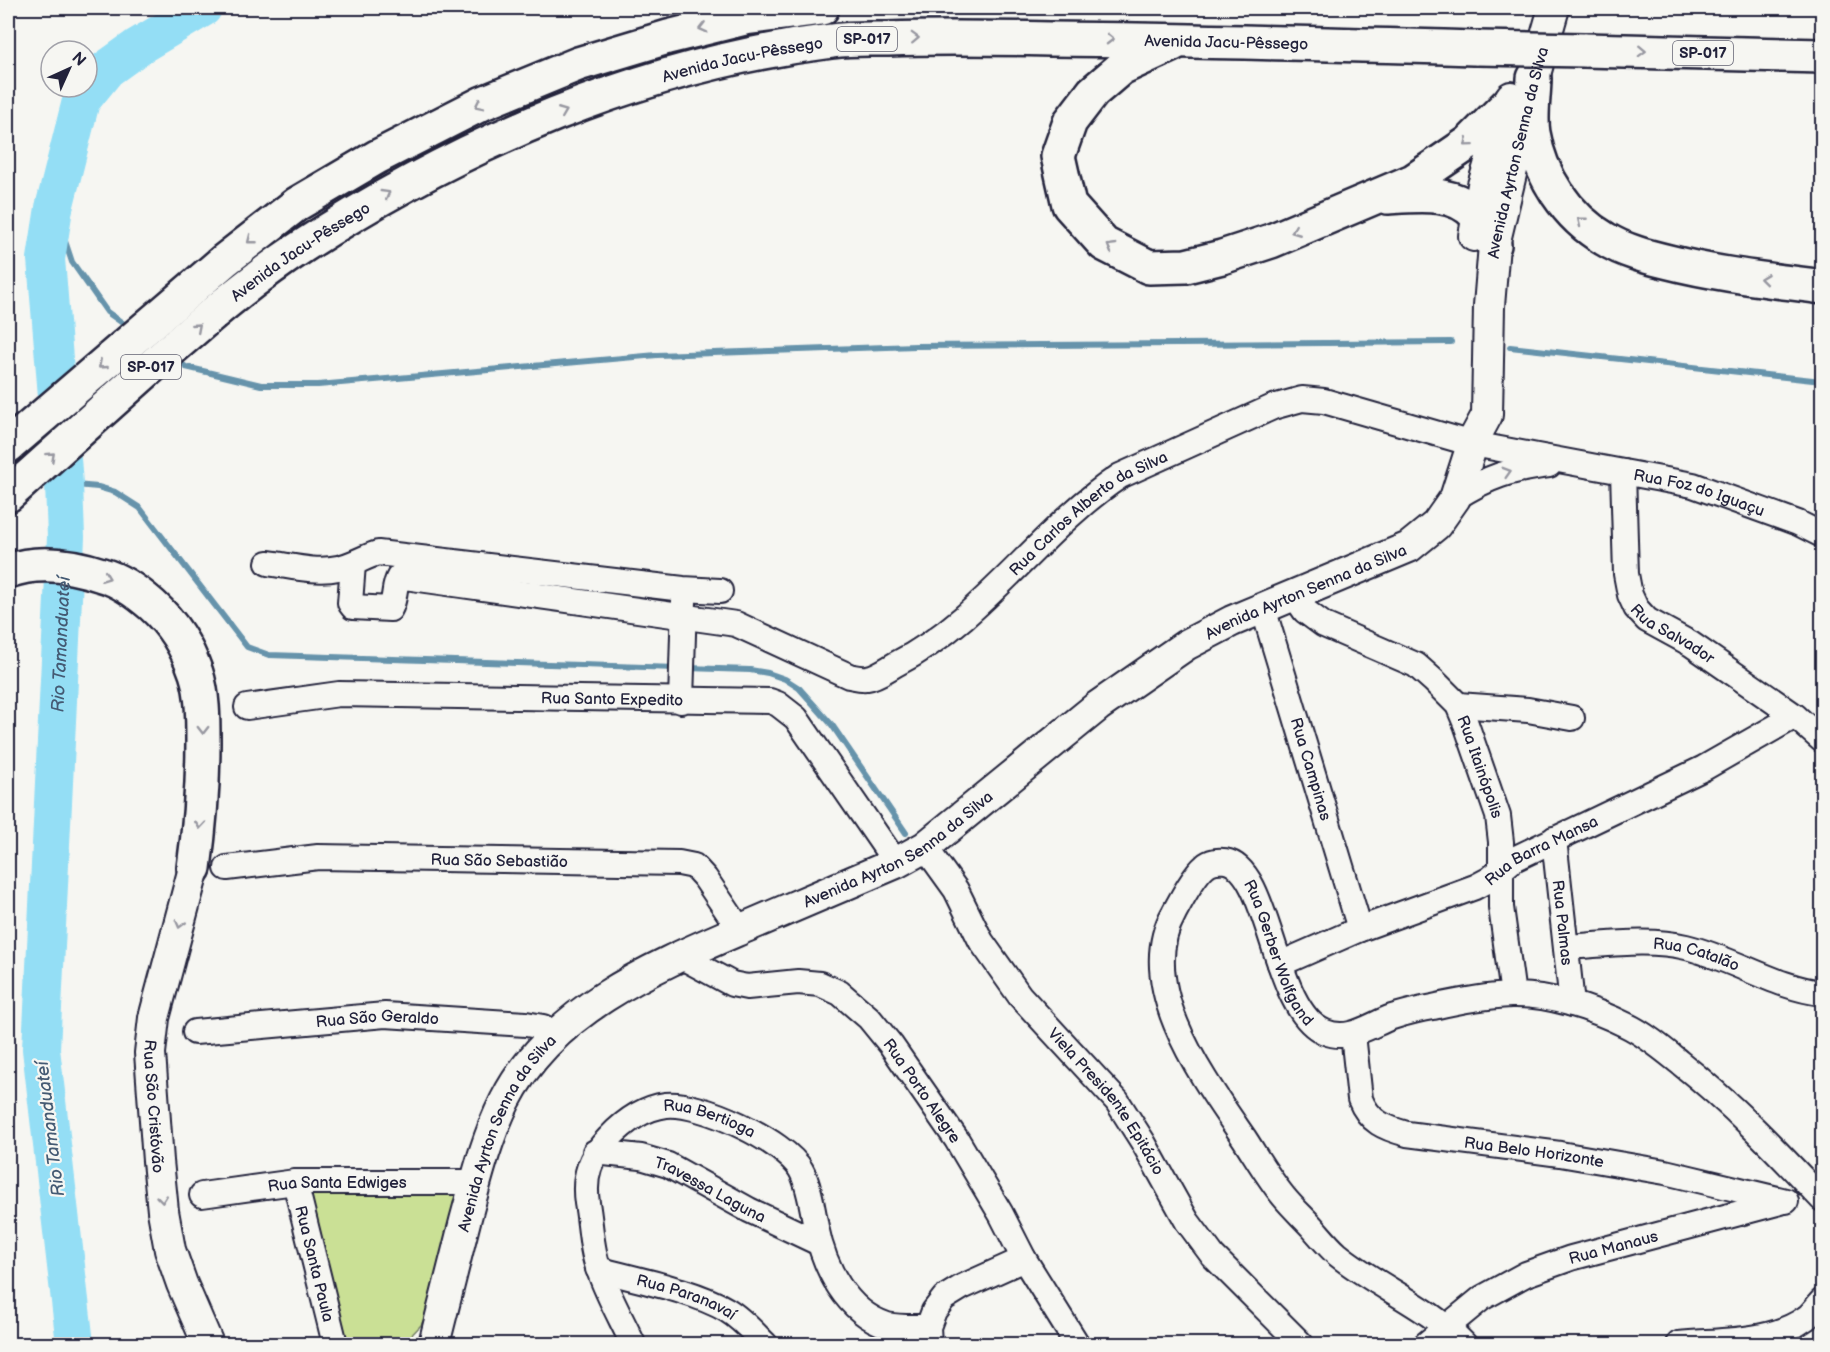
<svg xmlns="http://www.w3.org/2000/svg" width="1830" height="1352" viewBox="0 0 1830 1352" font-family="'Balsamiq Sans',sans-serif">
	<rect width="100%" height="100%" fill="#f6f6f2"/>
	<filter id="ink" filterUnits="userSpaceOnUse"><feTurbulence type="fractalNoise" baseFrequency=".0167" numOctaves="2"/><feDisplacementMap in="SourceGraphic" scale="12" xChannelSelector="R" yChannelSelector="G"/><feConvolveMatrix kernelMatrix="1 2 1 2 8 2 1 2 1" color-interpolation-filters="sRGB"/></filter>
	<g filter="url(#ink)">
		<path fill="#cae095" stroke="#768168" stroke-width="1.5" d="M308,1191H460L432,1304L421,1325L403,1344H346Z"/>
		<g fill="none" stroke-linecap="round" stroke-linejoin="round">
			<path stroke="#6693ab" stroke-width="6" d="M54,208L72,262L107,312L131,329
				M1510,347L1822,381
				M174,359L186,367L261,385H318L657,355L916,346L1451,342
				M64,484L98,487L115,492L140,508L247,647L269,655L677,668
				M687,668L750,670L768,673L785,679L799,688L832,725L906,833"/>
			<path stroke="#94def5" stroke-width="38" id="s1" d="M75,1344L41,1049L66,537L64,484L46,259L54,208L81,101L107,69L139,46L203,8"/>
			<defs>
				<g id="minor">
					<path id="s2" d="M1623,472L1626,574L1630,595L1636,608L1647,620L1691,644L1795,716L1822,740"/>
					<path d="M1455,498C1489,476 1510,470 1549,465"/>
					<path d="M268,563C291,566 316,573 338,568C353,565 364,557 378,553L683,589L720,591"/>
					<path id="s3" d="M353,564L350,603L353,607L390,609C396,599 393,587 399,577H405L736,624L849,676C855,677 861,679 867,678C876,677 887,669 896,664C984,619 1039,530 1120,476L1273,407L1302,399L1324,401L1473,444L1693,485L1798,523L1822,535"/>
					<path id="s4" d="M1294,595L1305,611L1324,625L1416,665L1434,681L1458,705L1466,724L1498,816L1501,842V907L1513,995"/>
					<path id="s5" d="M1263,608L1360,929"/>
					<path d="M681,701L684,601"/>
					<path d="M1458,705L1528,710L1572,718"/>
					<path id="s6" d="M247,707L339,694L770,701L778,704L796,718L896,863"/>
					<path id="s7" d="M1554,839L1572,1004"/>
					<path id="s8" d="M925,847L956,890L981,941L1020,996L1117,1101L1143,1142L1187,1221L1213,1256L1301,1344"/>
					<path id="s9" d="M227,868L318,857L679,863L694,866L705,878L740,930"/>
					<path id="s10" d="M1566,947C1605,945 1648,938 1686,947C1732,958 1777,988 1822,993"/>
					<path id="s11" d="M680,956L732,984L747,987L798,982L820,984L840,993L869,1018L891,1045L957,1140L1001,1214L1024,1259L1077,1344"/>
					<path id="s12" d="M1280,964L1360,929L1475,887L1490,879L1514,859L1704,768L1795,716"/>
					<path id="s13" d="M195,1032L385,1015L526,1024L543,1027L557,1034"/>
					<path id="s14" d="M1353,1034L1360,1099C1369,1122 1385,1128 1407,1134L1560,1154L1665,1172L1786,1201"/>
					<path id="s15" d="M595,1152L641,1157L668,1165L749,1210L819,1243"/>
					<path id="s16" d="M295,1182L335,1344"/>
					<path id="s17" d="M202,1195L295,1182H475"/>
					<path id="s18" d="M598,1269C637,1280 693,1290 727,1310C742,1319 753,1332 765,1344"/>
					<path id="s19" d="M633,1344C622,1320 608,1296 599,1270C591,1250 591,1225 587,1203C583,1176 590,1157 609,1138C625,1121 643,1108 666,1105C699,1101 785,1141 801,1170C809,1184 813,1211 816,1227C824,1267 846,1312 887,1325C899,1328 915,1327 928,1327"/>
					<path d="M929,1344L928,1327L934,1311L944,1298L962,1287L1024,1259"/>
					<path id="s20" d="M1426,1344L1482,1298L1526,1274L1571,1258L1781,1202"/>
					<path id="s21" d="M1464,1344C1429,1306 1377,1287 1337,1254C1328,1246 1321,1237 1313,1228C1304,1218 1293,1208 1284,1197C1269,1179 1257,1158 1244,1138C1205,1081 1133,985 1174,913C1181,900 1194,875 1205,866C1210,861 1219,860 1225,861C1271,868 1272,1011 1325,1032C1350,1042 1370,1025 1392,1017C1405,1013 1420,1009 1433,1007C1459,1001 1485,996 1511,995C1549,994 1592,1008 1626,1025C1645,1034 1663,1049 1679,1062C1731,1103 1777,1151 1822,1199"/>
					<path d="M1679,1344C1720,1340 1772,1343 1806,1318C1812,1314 1817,1306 1822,1301"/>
				</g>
				<g id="major">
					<path d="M1474,236L1483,185L1511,97"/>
					<path id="s22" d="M194,868L154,1018L150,1053L158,1161L163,1211L170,1250L182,1284L208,1344"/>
					<path id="s23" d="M434,1344C444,1303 455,1262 465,1221C476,1181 486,1139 505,1101C552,1008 656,966 746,927C796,906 846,884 896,863L925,847L1098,706L1186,645L1232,621L1409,547L1436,525L1455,498L1474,439L1487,415L1489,306L1494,245L1534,78L1554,8"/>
				</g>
				<g id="highway">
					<path d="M1173,44L1121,68L1093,92L1070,122L1058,156L1069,205L1104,244L1149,267L1186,266L1222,257L1271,241L1413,181L1470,142L1510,102"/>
					<path d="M1584,50L1822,56"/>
					<path d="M1534,78C1534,95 1530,116 1533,133C1540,176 1567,217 1605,239C1624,251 1648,257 1669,262C1720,275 1771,280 1822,287"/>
					<path d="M1388,197C1417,195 1456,190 1477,216C1483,225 1488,236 1494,245"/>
					<path d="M8,446L225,260L297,204L377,157L483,103L578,64L668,37L745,18L822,8"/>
					<path id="s24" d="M8,495C56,452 104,409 152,366C200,324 249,281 303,246C461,143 644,64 832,41C851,38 870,39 888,39C942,37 996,38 1050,39C1192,40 1334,44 1477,48"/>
					<path d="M8,571C38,560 72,565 102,575C120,580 137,592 152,605C172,623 187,647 196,673C203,694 203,719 203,741C203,784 200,825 194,868"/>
				</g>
			</defs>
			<use href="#minor" stroke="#22223b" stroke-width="28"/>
			<use href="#major" stroke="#22223b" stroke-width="34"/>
			<use href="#highway" stroke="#22223b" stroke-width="38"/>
			<use href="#minor" stroke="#f6f6f2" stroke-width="24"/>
			<use href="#major" stroke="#f6f6f2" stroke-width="30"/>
			<use href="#highway" stroke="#f6f6f2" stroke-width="33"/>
			<defs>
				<path id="highway-bridge" d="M1477,48L1584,50"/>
			</defs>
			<use href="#highway-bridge" stroke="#22223b" stroke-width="38" stroke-linecap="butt"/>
			<use href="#highway-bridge" stroke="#f6f6f2" stroke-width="33"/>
		</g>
		<defs><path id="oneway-chevron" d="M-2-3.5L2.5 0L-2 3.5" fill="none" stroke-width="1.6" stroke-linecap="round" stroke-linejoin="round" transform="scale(1.5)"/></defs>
		<g stroke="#9797a0">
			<use href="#oneway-chevron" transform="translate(703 28) rotate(166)"/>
			<use href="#oneway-chevron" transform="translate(915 38) rotate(-2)"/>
			<use href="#oneway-chevron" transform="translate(1110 39) rotate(1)"/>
			<use href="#oneway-chevron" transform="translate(1642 51) rotate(2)"/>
			<use href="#oneway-chevron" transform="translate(479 105) rotate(154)"/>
			<use href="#oneway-chevron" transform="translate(563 112) rotate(-22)"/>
			<use href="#oneway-chevron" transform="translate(1468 143) rotate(140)"/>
			<use href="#oneway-chevron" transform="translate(386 194) rotate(-31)"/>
			<use href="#oneway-chevron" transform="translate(1581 221) rotate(-141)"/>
			<use href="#oneway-chevron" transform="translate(1295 231) rotate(158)"/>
			<use href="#oneway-chevron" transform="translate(251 240) rotate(142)"/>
			<use href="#oneway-chevron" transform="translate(1111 247) rotate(-150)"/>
			<use href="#oneway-chevron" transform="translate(1764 279) rotate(-173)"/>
			<use href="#oneway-chevron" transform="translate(197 327) rotate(-41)"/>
			<use href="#oneway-chevron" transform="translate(102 365) rotate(139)"/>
			<use href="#oneway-chevron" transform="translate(51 456) rotate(-42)"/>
			<use href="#oneway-chevron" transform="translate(1507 472) rotate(-17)"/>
			<use href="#oneway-chevron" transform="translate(106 577) rotate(21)"/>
			<use href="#oneway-chevron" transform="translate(203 730) rotate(90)"/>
			<use href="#oneway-chevron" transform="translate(200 825) rotate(95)"/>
			<use href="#oneway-chevron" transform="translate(180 924) rotate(105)"/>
			<use href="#oneway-chevron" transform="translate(162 1199) rotate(84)"/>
		</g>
	</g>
	<g text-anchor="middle" stroke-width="4.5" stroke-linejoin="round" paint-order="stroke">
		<g fill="#f6f6f2" stroke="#626272" stroke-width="1.5">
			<rect x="837" y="27" width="60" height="24" rx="4.5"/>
			<rect x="1673" y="41" width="60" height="24" rx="4.5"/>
			<rect x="121" y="355" width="60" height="24" rx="4.5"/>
		</g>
		<g font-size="15" font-weight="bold" fill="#22223b">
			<text x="867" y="44">SP-017</text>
			<text x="1703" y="58">SP-017</text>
			<text x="151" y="372">SP-017</text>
		</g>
		<g font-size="16" fill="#22223b" stroke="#f6f6f2">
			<text dy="6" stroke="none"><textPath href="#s24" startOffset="1353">Avenida Jacu-Pêssego</textPath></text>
			<text dy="6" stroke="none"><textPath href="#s24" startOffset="867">Avenida Jacu-Pêssego</textPath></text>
			<text dy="6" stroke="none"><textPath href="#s23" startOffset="1750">Avenida Ayrton Senna da Silva</textPath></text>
			<text dy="6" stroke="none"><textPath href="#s24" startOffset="381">Avenida Jacu-Pêssego</textPath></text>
			<text dy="6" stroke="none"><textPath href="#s3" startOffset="1530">Rua Foz do Iguaçu</textPath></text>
			<text dy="6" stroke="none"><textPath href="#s3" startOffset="876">Rua Carlos Alberto da Silva</textPath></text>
			<text dy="6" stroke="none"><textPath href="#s23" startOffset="1215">Avenida Ayrton Senna da Silva</textPath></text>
			<text dy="6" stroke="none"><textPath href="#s2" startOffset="183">Rua Salvador</textPath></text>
			<text dy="6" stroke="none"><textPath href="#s6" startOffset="366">Rua Santo Expedito</textPath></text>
			<text dy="6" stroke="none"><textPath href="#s4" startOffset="267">Rua Itainópolis</textPath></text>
			<text dy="6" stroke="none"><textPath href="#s5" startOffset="168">Rua Campinas</textPath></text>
			<text dy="6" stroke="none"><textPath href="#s23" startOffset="729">Avenida Ayrton Senna da Silva</textPath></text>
			<text dy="6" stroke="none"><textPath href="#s12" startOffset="286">Rua Barra Mansa</textPath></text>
			<text dy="6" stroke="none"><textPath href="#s9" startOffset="273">Rua São Sebastião</textPath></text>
			<text dy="6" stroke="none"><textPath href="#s7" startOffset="84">Rua Palmas</textPath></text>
			<text dy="6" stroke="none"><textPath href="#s21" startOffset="741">Rua Gerber Wolfgand</textPath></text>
			<text dy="6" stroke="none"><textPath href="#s10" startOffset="132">Rua Catalão</textPath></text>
			<text dy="6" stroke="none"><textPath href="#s13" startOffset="183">Rua São Geraldo</textPath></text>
			<text dy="6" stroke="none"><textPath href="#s11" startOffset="298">Rua Porto Alegre</textPath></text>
			<text dy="6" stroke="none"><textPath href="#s8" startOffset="314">Viela Presidente Epitácio</textPath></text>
			<text dy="6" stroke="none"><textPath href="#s22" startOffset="244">Rua São Cristóvão</textPath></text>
			<text dy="6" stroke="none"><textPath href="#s19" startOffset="334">Rua Bertioga</textPath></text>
			<text dy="6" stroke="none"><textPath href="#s23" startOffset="225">Avenida Ayrton Senna da Silva</textPath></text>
			<text dy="6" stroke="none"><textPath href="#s14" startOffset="255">Rua Belo Horizonte</textPath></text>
			<text dy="6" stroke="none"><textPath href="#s17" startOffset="136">Rua Santa Edwiges</textPath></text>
			<text dy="6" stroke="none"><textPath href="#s15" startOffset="123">Travessa Laguna</textPath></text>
			<text dy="6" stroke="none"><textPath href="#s20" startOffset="214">Rua Manaus</textPath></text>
			<text dy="6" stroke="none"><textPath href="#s16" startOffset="84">Rua Santa Paula</textPath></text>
			<text dy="6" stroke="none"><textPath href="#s18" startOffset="93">Rua Paranavaí</textPath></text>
		</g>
		<g font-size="18" font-style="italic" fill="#445a73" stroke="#f6f6f2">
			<text dy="6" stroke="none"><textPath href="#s1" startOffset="702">Rio Tamanduateí</textPath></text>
			<text transform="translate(50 1129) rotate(-97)" y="6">Rio Tamanduateí</text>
		</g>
	</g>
	<rect width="1830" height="1352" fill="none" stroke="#f6f6f2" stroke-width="30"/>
	<rect x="15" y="15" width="1800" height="1322" fill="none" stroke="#22223b" stroke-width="2" filter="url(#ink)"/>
	<g transform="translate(69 69) rotate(45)"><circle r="28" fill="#f6f6f2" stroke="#a1a1a9" stroke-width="1.5"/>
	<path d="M0-4.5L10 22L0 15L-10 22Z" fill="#22223b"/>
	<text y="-9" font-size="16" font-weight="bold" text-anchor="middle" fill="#22223b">N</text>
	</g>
</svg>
